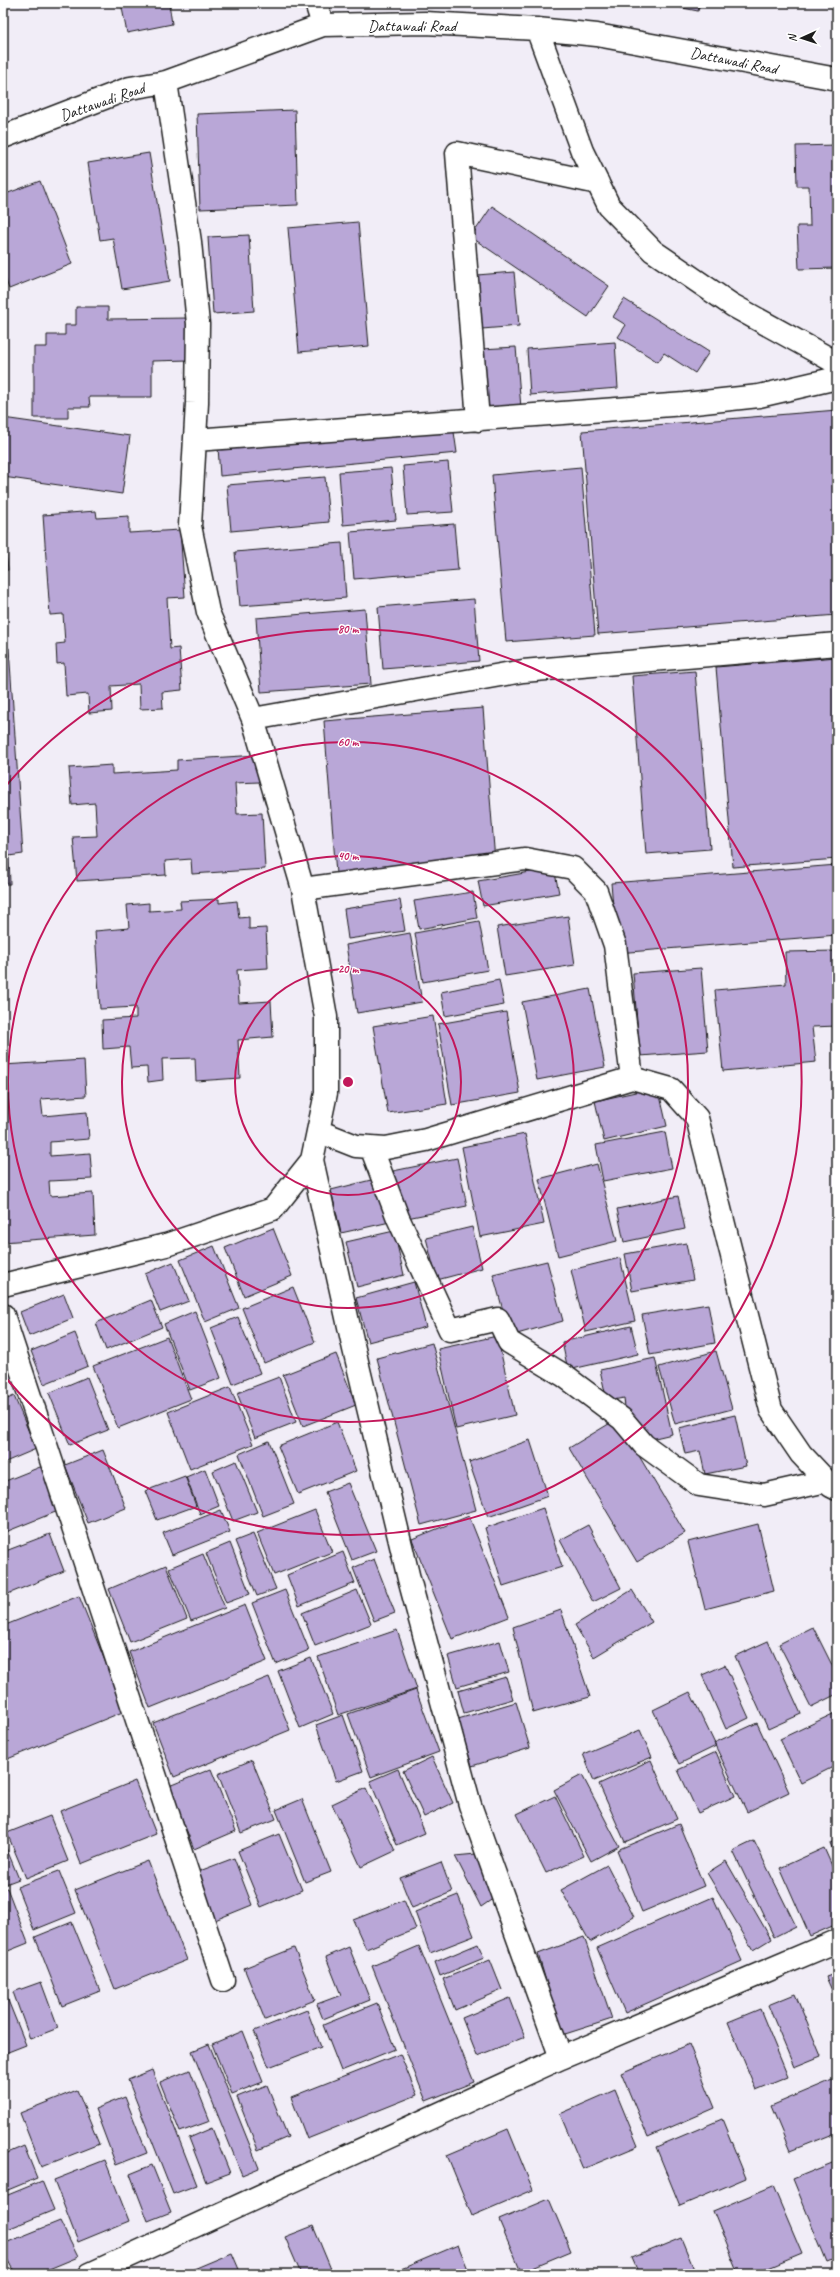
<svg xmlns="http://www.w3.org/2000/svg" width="840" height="2277" viewBox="0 0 840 2277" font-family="Caveat,sans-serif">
	<rect width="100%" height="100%" fill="#f1edf7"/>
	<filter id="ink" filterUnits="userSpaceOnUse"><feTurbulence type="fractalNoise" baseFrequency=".025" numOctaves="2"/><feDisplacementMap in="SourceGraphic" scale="8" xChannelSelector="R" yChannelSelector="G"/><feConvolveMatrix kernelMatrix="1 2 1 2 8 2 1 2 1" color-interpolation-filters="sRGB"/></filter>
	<g filter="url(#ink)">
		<path fill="#b9a7d7" stroke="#1c1c1c" d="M121,3H169L172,24L127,33Z
			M657,3H700L698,11Z
			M295,110L298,205L200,209L197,114Z
			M837,145V268L799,269L797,226H810L809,186H797L796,146Z
			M149,153L170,281L122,289L113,238L100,240L88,163Z
			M40,181L72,264L9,289L3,272V195Z
			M492,206L609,286L588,317L471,237Z
			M358,222L369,346L299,352L288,228Z
			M249,235L254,311L213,314L208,237Z
			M514,272L519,326L482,329L477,275Z
			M624,299L709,352L695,373L664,353L658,362L618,337L626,325L613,317Z
			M76,307H108V319L189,318V360L152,361V397H89L90,407H68V418H34V347H47V335H65V325H76Z
			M615,342L618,388L530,395L527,349Z
			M516,347L521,408L487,411L482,349Z
			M837,410V615L598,634L582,431Z
			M3,418L130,436L122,494L3,477Z
			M453,425L457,453L220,476L218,447Z
			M448,462L453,512L407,515L403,466Z
			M581,467L595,635L506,642L492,475Z
			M391,468L396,520L343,525L339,472Z
			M325,477L329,522L231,531L227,485Z
			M96,511L97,518L129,516V533L180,530L185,597L167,598L170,649L179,648L182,690L162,692L163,708L140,709L139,684L111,686L112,711L89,713L88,694L66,696L64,663L57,664L56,644L65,643L63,614L50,615L43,515Z
			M3,521L8,570L3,571Z
			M454,524L458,570L354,579L350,532Z
			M342,543L346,598L240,606L235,552Z
			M474,599L479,661L383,669L378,607Z
			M365,609L371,684L261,692L256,618Z
			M9,648L23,854L9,856L10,884H3V649Z
			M837,657V859L733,867L716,667Z
			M695,671L710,849L646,854L632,676Z
			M483,708L495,861L336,874L324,721Z
			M258,755L259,782L235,783L237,814L262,813L265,869L192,874L191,859L165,861L166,875L77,881L73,837L97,836L95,803L72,805L69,768L112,765V774L177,770V760Z
			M837,865V935L617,953L611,883Z
			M554,868L559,893L483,906L478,881Z
			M473,892L477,918L419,929L414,901Z
			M219,899V903L237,901L239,918L249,917V929L266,928L268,968L237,970L239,1003L271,1001L273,1037L238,1040L240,1078L196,1081L195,1058L162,1059L163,1080L148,1082L147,1067L131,1068L129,1047L103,1049L102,1020L136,1018V1007L100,1009L95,931L129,928L127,905L149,903V911L181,909L180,901Z
			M400,900L405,931L348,939L344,909Z
			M568,916L575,965L505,976L497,927Z
			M479,921L488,970L423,982L415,933Z
			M410,933L422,1002L357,1013L346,945Z
			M837,951V1026L812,1027L816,1062L723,1071L715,990L786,984L785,952Z
			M701,968L708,1051L640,1056L633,973Z
			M499,980L504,1005L445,1016L441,992Z
			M590,989L605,1067L537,1080L522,1002Z
			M506,1012L520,1093L452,1105L438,1024Z
			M433,1016L447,1104L388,1113L373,1026Z
			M84,1060L86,1096L41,1099L43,1116L87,1112L89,1139L50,1142V1156L90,1153L92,1179L49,1181L50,1196L93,1193L95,1235L3,1242V1065Z
			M658,1087L667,1126L604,1141L595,1101Z
			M665,1132L672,1168L603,1181L596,1145Z
			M525,1134L544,1224L480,1237L462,1147Z
			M457,1158L467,1206L402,1219L393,1171Z
			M597,1164L617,1241L558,1256L539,1179Z
			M379,1178L390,1222L341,1233L331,1190Z
			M678,1196L685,1229L624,1242L617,1209Z
			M472,1227L482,1268L437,1280L426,1238Z
			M273,1228L292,1276L244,1296L225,1248Z
			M394,1231L404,1275L357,1287L346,1242Z
			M686,1243L693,1280L632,1291L625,1254Z
			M214,1246L239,1308L205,1322L180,1260Z
			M620,1258L635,1321L586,1332L571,1270Z
			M547,1261L563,1321L510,1336L493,1274Z
			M173,1262L189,1301L160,1312L145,1274Z
			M414,1282L426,1327L368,1342L356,1298Z
			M293,1287L315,1342L264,1363L242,1308Z
			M64,1294L73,1318L29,1336L20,1312Z
			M151,1300L162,1327L106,1350L96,1323Z
			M708,1304L715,1343L650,1355L642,1315Z
			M195,1311L221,1378L190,1390L164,1324Z
			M238,1317L260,1373L233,1384L211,1328Z
			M631,1326L638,1354L568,1370L562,1342Z
			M3,1330L21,1376L3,1383Z
			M75,1333L88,1366L44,1384L31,1351Z
			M497,1336L515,1415L456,1429L438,1349Z
			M167,1337L191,1399L118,1428L93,1366Z
			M432,1343L476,1510L421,1525L377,1358Z
			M716,1351L732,1409L675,1424L659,1367Z
			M336,1354L356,1405L303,1426L283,1375Z
			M655,1358L672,1434L651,1439L626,1417L624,1398L607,1401L600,1370Z
			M87,1377L108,1430L70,1445L49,1393Z
			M279,1377L296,1422L255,1438L237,1393Z
			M230,1387L253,1444L190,1469L168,1412Z
			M14,1396L36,1449L3,1463V1401Z
			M735,1415L746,1466L705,1474L700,1451L685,1454L679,1428Z
			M617,1419L685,1533L637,1562L569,1448Z
			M337,1422L356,1471L298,1494L278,1446Z
			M530,1440L548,1496L488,1517L469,1462Z
			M269,1441L294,1504L263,1516L239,1454Z
			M103,1450L126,1508L88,1523L65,1465Z
			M236,1461L257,1512L233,1521L213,1471Z
			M45,1465L63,1509L3,1533V1482Z
			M205,1469L219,1506L200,1514L186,1477Z
			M185,1476L196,1506L157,1520L145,1491Z
			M348,1483L376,1551L352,1560L325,1492Z
			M543,1508L562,1567L503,1586L485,1528Z
			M221,1510L230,1532L172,1555L163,1533Z
			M315,1510L332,1552L274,1575L257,1533Z
			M469,1516L509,1617L452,1639L412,1539Z
			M758,1524L774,1591L705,1609L688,1542Z
			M588,1525L621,1588L593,1602L560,1540Z
			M50,1534L64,1571L3,1596V1552Z
			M253,1534L276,1589L257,1596L235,1541Z
			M230,1543L250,1594L226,1603L206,1553Z
			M343,1552L355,1583L299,1606L287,1575Z
			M203,1554L225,1608L191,1621L169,1568Z
			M374,1559L395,1613L374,1621L353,1568Z
			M166,1565L187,1619L130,1642L109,1589Z
			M285,1590L309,1650L276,1664L252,1603Z
			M357,1590L371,1624L315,1646L302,1613Z
			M632,1590L652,1622L594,1657L575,1625Z
			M79,1596L125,1711L5,1760L3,1755V1626Z
			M245,1605L267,1661L150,1708L129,1652Z
			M561,1610L590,1697L533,1713L513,1627Z
			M813,1627L837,1675V1694L811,1707L779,1644Z
			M397,1630L417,1689L338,1715L318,1657Z
			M500,1641L509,1672L457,1687L448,1656Z
			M768,1641L801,1714L768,1729L735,1656Z
			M837,1644V1656L832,1646Z
			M311,1658L333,1714L300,1728L278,1671Z
			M725,1665L749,1718L726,1729L702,1675Z
			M269,1677L290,1730L174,1777L153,1723Z
			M506,1677L513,1699L464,1713L458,1691Z
			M416,1690L439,1752L371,1777L348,1714Z
			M690,1692L716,1746L679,1764L653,1710Z
			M516,1702L530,1748L472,1766L458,1719Z
			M837,1712V1765L801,1783L780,1739Z
			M343,1715L363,1771L336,1781L316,1725Z
			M757,1723L789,1792L747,1812L714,1743Z
			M640,1730L652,1757L594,1781L583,1754Z
			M716,1752L735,1796L698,1813L678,1770Z
			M432,1757L453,1803L424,1817L403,1771Z
			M252,1760L276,1819L241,1833L218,1774Z
			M651,1760L677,1819L625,1842L599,1784Z
			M211,1769L236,1831L194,1849L169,1786Z
			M398,1769L425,1833L397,1845L370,1781Z
			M582,1775L619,1846L591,1861L554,1790Z
			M135,1781L156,1834L81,1864L60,1811Z
			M366,1788L395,1851L361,1867L332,1804Z
			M555,1796L584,1856L546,1873L517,1814Z
			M302,1799L331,1872L305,1882L276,1810Z
			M50,1816L68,1861L26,1878L7,1833Z
			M679,1824L704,1886L642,1912L617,1850Z
			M279,1834L302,1890L261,1907L238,1851Z
			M3,1840L19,1879L3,1885Z
			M837,1840V1860L830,1843Z
			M754,1841L796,1926L774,1937L733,1851Z
			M824,1848L837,1877V1924L810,1936L780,1868Z
			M476,1854L494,1898L481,1907L455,1856Z
			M234,1858L252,1905L215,1920L197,1872Z
			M148,1861L187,1960L115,1989L75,1890Z
			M726,1861L771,1939L753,1950L707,1873Z
			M441,1862L452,1892L412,1908L400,1878Z
			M607,1865L634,1917L590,1942L561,1890Z
			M59,1871L76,1913L34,1930L17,1887Z
			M7,1888L28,1943L3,1953V1889Z
			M458,1895L474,1936L430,1953L415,1912Z
			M713,1897L742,1961L625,2013L597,1948Z
			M404,1900L416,1929L366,1949L353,1920Z
			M72,1922L100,1991L62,2006L35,1937Z
			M584,1937L612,2019L562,2035L538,1954Z
			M478,1944L484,1958L440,1976L435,1962Z
			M419,1946L474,2082L426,2101L372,1966Z
			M349,1947L370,2000L323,2019L317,2004L341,1995L326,1957Z
			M294,1948L315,2000L265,2020L244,1968Z
			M490,1960L502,1990L455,2010L443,1979Z
			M837,1973V2002L826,1977Z
			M41,1982L58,2028L30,2039L13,1992Z
			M3,1988L26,2045L3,2054Z
			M795,1994L821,2056L794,2067L768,2005Z
			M510,1998L525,2037L477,2056L462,2018Z
			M377,2003L395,2049L341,2071L323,2025Z
			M760,2009L788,2077L756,2090L728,2022Z
			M307,2010L321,2047L269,2067L254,2031Z
			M243,2031L263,2082L232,2094L212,2044Z
			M209,2044L259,2168L242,2175L192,2051Z
			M689,2044L715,2108L648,2137L621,2073Z
			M400,2054L417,2095L307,2139L291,2097Z
			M152,2070L197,2185L173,2194L128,2080Z
			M190,2070L210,2121L180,2132L160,2082Z
			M837,2078V2132L790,2151L771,2106Z
			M267,2085L288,2137L258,2150L237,2097Z
			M77,2090L99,2144L41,2167L20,2113Z
			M615,2090L638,2146L583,2169L560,2114Z
			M125,2097L147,2153L116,2165L95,2109Z
			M722,2119L746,2178L680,2206L656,2147Z
			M212,2128L230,2173L206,2182L189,2138Z
			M508,2129L533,2190L472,2216L447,2155Z
			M24,2146L37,2178L3,2192V2155Z
			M105,2160L129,2221L78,2242L54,2180Z
			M837,2161V2258L827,2262L793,2179Z
			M152,2165L171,2212L148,2221L130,2174Z
			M42,2181L54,2210L3,2231V2197Z
			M773,2186L802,2254L754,2274H739L713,2211Z
			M549,2199L571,2251L521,2272L499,2220Z
			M60,2221L78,2257L37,2274H15L3,2251V2244Z
			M313,2226L333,2274H301L285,2237Z
			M681,2238L696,2274H639L632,2258Z
			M458,2245L470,2274H395L394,2272Z
			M232,2253L241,2274H182Z"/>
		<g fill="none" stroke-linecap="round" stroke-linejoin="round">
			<defs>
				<path id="minor" d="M316,3L323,25
					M537,29L582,151L609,206L653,251L732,305L837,363
					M3,137L130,88L166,82L323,25L425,23L537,29L597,35L837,79
					M478,420L457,153L598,183
					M195,440L685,404L759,396L837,378
					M253,719L523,671L837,644
					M303,889L525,859L573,868L596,891L615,945L632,1078
					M318,1131L356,1146L386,1148L426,1140L632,1078L671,1089L697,1118L771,1410L801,1454L831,1486L837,1489
					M371,1147L398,1218L450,1330L498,1319L509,1342L563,1375L622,1419L644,1445L699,1485L764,1495L826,1481
					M312,1160L354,1349L409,1579L470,1805L561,2058
					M3,1285L166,1245L273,1209L312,1160L326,1093V1017L303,889L253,719L208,612L190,526L197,403L198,324L190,242L166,82
					M3,1315L223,1980
					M90,2274L561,2058L837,1941"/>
			</defs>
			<use href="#minor" stroke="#1c1c1c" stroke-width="25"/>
			<use href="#minor" stroke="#fff" stroke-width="22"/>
		</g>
	</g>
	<g fill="none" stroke="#c2185b" stroke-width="2">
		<circle cx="348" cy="1082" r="113"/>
		<circle cx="348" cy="1082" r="226"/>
		<circle cx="348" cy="1082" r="340"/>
		<path d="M4 788A453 453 0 1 1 4 1376"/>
	</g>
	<g text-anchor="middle" stroke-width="3" stroke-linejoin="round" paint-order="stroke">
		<g font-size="16" fill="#1c1c1c" stroke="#fff">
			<text x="412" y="31">Dattawadi Road</text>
			<text transform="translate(734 60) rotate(11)" y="6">Dattawadi Road</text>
			<text transform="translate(102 101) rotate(-19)" y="6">Dattawadi Road</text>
		</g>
	</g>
	<circle cx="348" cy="1082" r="6" fill="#c2185b" stroke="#fff" stroke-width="2"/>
	<g font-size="12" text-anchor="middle" font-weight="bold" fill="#c2185b" stroke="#fff" stroke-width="3" stroke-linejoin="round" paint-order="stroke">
		<text x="348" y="633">80 m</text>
		<text x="348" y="746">60 m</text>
		<text x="348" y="860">40 m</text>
		<text x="348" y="973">20 m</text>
	</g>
	<rect width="840" height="2277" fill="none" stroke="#fff" stroke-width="16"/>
	<rect x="8" y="8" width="824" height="2261" fill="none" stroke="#1c1c1c" stroke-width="1.5" filter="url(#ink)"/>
	<g transform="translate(802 38) rotate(267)" stroke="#ffffff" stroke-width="3" paint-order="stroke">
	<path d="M0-3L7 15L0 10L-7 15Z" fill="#1c1c1c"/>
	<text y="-6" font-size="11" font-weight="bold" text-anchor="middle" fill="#1c1c1c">N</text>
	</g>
</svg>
